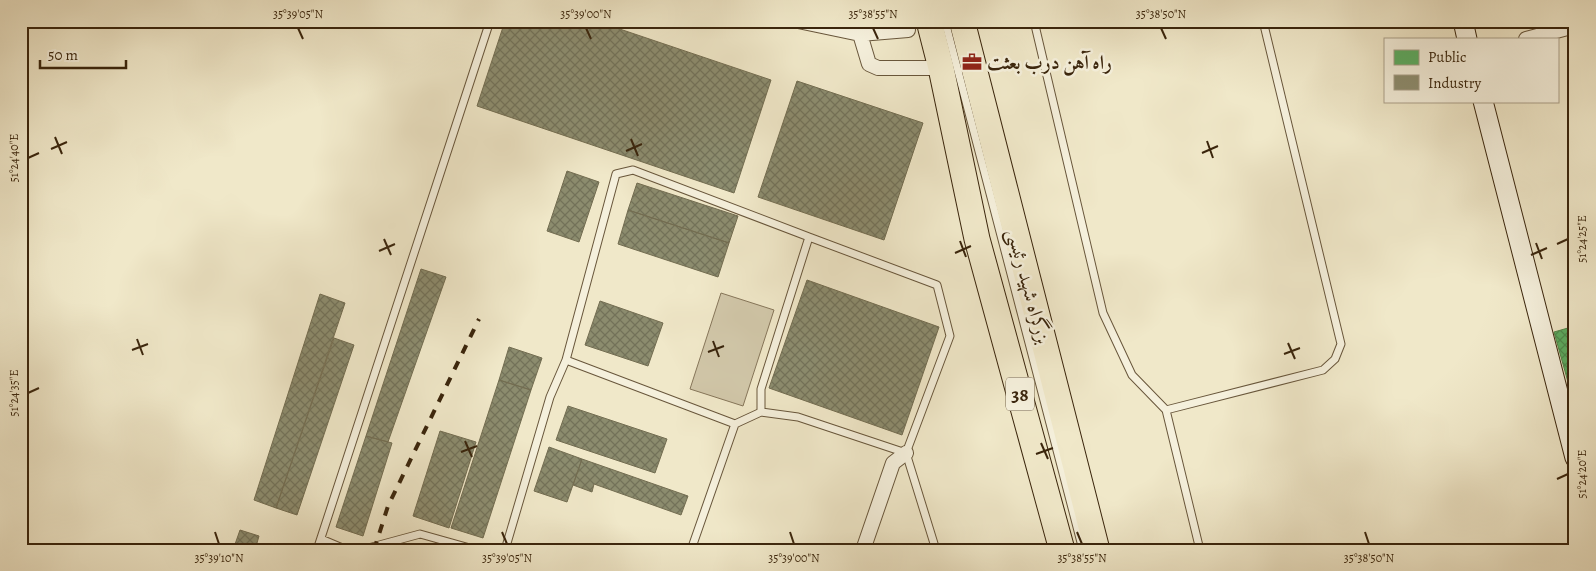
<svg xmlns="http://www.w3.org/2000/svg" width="1596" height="571" viewBox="0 0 1596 571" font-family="Alegreya,Amiri,serif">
	<defs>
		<pattern id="public-cross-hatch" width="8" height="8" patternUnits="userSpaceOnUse" patternTransform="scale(1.25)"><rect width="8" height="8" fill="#5aae61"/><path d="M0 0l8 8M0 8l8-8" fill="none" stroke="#4b8d4e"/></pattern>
		<pattern id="industry-cross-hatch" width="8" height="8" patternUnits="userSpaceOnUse" patternTransform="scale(1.25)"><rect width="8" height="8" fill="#8c8c6e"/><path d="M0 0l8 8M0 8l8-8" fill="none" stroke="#737259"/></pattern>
	</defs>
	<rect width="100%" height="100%" fill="#f0e8c9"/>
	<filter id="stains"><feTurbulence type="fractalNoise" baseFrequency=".004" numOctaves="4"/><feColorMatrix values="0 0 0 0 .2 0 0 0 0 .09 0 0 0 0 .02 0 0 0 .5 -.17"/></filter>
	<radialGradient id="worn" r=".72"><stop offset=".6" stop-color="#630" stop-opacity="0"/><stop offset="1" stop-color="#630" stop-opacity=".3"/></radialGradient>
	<path fill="#d1c7a9" stroke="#86765a" d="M721,293L774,310L743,406L690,389Z"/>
	<path fill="url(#public-cross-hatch)" stroke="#508548" d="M1575,326V379L1568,382L1554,332Z"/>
	<path fill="url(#industry-cross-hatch)" stroke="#736d51" d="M505,21H596L771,80L734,193L477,106Z
		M797,81L923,123L884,240L758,197Z
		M567,171L599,182L579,242L547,231Z
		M637,183L738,216L729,243L628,210Z
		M628,210L729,243L718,277L618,244Z
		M421,269L446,277L388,442L366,436Z
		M807,280L939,327L902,435L769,388Z
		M320,294L345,303L276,508L254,500Z
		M600,301L663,323L648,366L585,345Z
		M334,338L354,345L297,515L276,508Z
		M509,347L542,358L531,390L499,380Z
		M499,380L531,390L483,538L451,528Z
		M568,406L667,439L655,473L556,440Z
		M440,431L476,442L449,528L413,516Z
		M366,436L392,443L363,536L336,527Z
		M549,447L582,459L567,502L534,491Z
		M582,459L688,496L681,515L594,484L592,492L573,485Z
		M240,530L259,536L255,550H233Z"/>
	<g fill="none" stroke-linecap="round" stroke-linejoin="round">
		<defs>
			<path id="lane" d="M945,21L1083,550
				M1034,21L1103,313L1132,375L1166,410L1200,550
				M1166,410L1323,370L1335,359L1341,344L1263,21
				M761,412V389L809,237L937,285L950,336L906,453L936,550
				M735,424L566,360L616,174L633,170L809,237
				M321,539L347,550
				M692,547L706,550
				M317,550L490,21
				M361,550L420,534L477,550
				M505,550L550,397L566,360
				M691,550L735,424L761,412L798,417L906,453"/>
			<path id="street" d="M798,21L860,34L869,64L878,68H941
				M862,21L860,34L908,30
				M1526,39L1575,26
				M863,550L893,463L906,453"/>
			<path id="secondary" d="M1463,21L1467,39
				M1483,101L1575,458"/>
			<path id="highway" d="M929,21L941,68L977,239L1062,550
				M962,21L1097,550"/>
		</defs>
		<use href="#lane" stroke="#68563b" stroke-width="9"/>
		<use href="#street" stroke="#68563b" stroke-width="16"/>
		<use href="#secondary" stroke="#3a250c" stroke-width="21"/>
		<use href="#highway" stroke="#3a250c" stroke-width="27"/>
		<use href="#lane" stroke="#f5f0dc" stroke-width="7"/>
		<use href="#street" stroke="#f5f0dc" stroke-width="14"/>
		<use href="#secondary" stroke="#f5f0dc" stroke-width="19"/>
		<use href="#highway" stroke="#f0e8c9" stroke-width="25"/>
		<path stroke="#3a250c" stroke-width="4" stroke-dasharray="9 9" stroke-linecap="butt" d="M374,550L388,506L479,319"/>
	</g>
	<path fill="none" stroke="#3a250c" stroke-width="2" d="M298,28L303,39M586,28L591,39M873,28L878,39M1161,28L1166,39M55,137L62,154M631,139L638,156M1207,141L1213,158M51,149L67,142M626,151L642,144M1202,153L1218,146M28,158L39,153M384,239L391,255M960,241L966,257M1536,243L1542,259M1557,244L1568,239M379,251L395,244M955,253L971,246M1531,255L1547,248M137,339L143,355M713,341L719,357M1288,343L1295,359M132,350L148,344M708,352L724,346M1284,354L1300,348M28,393L39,388M465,441L472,457M1041,443L1048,459M461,452L477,446M1036,454L1053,448M1557,479L1568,474M215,532L219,544M502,532L507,544M790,532L794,544M1077,532L1082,544M1365,532L1369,544"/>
	<defs>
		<symbol id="office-bare" viewBox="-9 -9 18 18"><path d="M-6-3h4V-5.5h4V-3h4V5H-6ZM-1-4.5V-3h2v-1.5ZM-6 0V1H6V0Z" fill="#8f2418" stroke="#f5f0dc" stroke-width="2.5" paint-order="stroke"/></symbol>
	</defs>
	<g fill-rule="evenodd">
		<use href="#office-bare" x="958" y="48" width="28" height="28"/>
	</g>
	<g text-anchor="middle" stroke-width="5" stroke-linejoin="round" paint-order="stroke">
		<rect fill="#f5f0dc" stroke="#72624a" stroke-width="1" x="1006" y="377.5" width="28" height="33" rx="4"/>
		<g font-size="19" font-weight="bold" fill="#3a250c">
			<text x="1020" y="401">38</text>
		</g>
		<g font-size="20" font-weight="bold" fill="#3a250c" stroke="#f5f0dc" text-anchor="start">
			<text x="987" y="69">راه آهن درب بعثت</text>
		</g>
		<g font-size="20" fill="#3a250c" stroke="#f5f0dc">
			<text transform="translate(1029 286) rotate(75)" y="7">بزرگراه شهید رئیسی</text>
		</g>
	</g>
	<rect width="1596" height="571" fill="none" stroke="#f0e8c9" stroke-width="55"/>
	<rect x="1384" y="38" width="175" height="65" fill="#f5f0dc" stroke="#aa9f89"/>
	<rect x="1394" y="50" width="25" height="15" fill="#5aae61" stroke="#aa9f89"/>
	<text x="1428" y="62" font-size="15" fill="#3a250c">Public</text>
	<rect x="1394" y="75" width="25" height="15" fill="#8c8c6e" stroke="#aa9f89"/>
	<text x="1428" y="88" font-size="15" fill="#3a250c">Industry</text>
	<path d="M40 60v8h86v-8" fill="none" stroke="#3a250c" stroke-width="2.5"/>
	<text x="48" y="60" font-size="15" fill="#3a250c" stroke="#f5f0dc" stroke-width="4" paint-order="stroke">50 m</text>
	<rect x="28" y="28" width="1540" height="516" fill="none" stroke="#3a250c" stroke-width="2"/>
	<g font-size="12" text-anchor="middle" fill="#3a250c">
		<text x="298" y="18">35°39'05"N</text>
		<text x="586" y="18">35°39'00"N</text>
		<text x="873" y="18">35°38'55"N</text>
		<text x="1161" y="18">35°38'50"N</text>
		<text transform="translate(14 158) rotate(-90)" y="4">51°24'40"E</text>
		<text transform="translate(1582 239) rotate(-90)" y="4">51°24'25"E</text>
		<text transform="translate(14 393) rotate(-90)" y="4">51°24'35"E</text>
		<text transform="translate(1582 474) rotate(-90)" y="4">51°24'20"E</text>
		<text x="219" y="562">35°39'10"N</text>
		<text x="507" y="562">35°39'05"N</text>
		<text x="794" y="562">35°39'00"N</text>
		<text x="1082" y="562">35°38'55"N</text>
		<text x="1369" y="562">35°38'50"N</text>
	</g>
	<rect width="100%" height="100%" filter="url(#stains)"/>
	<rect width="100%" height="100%" fill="url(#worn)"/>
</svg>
